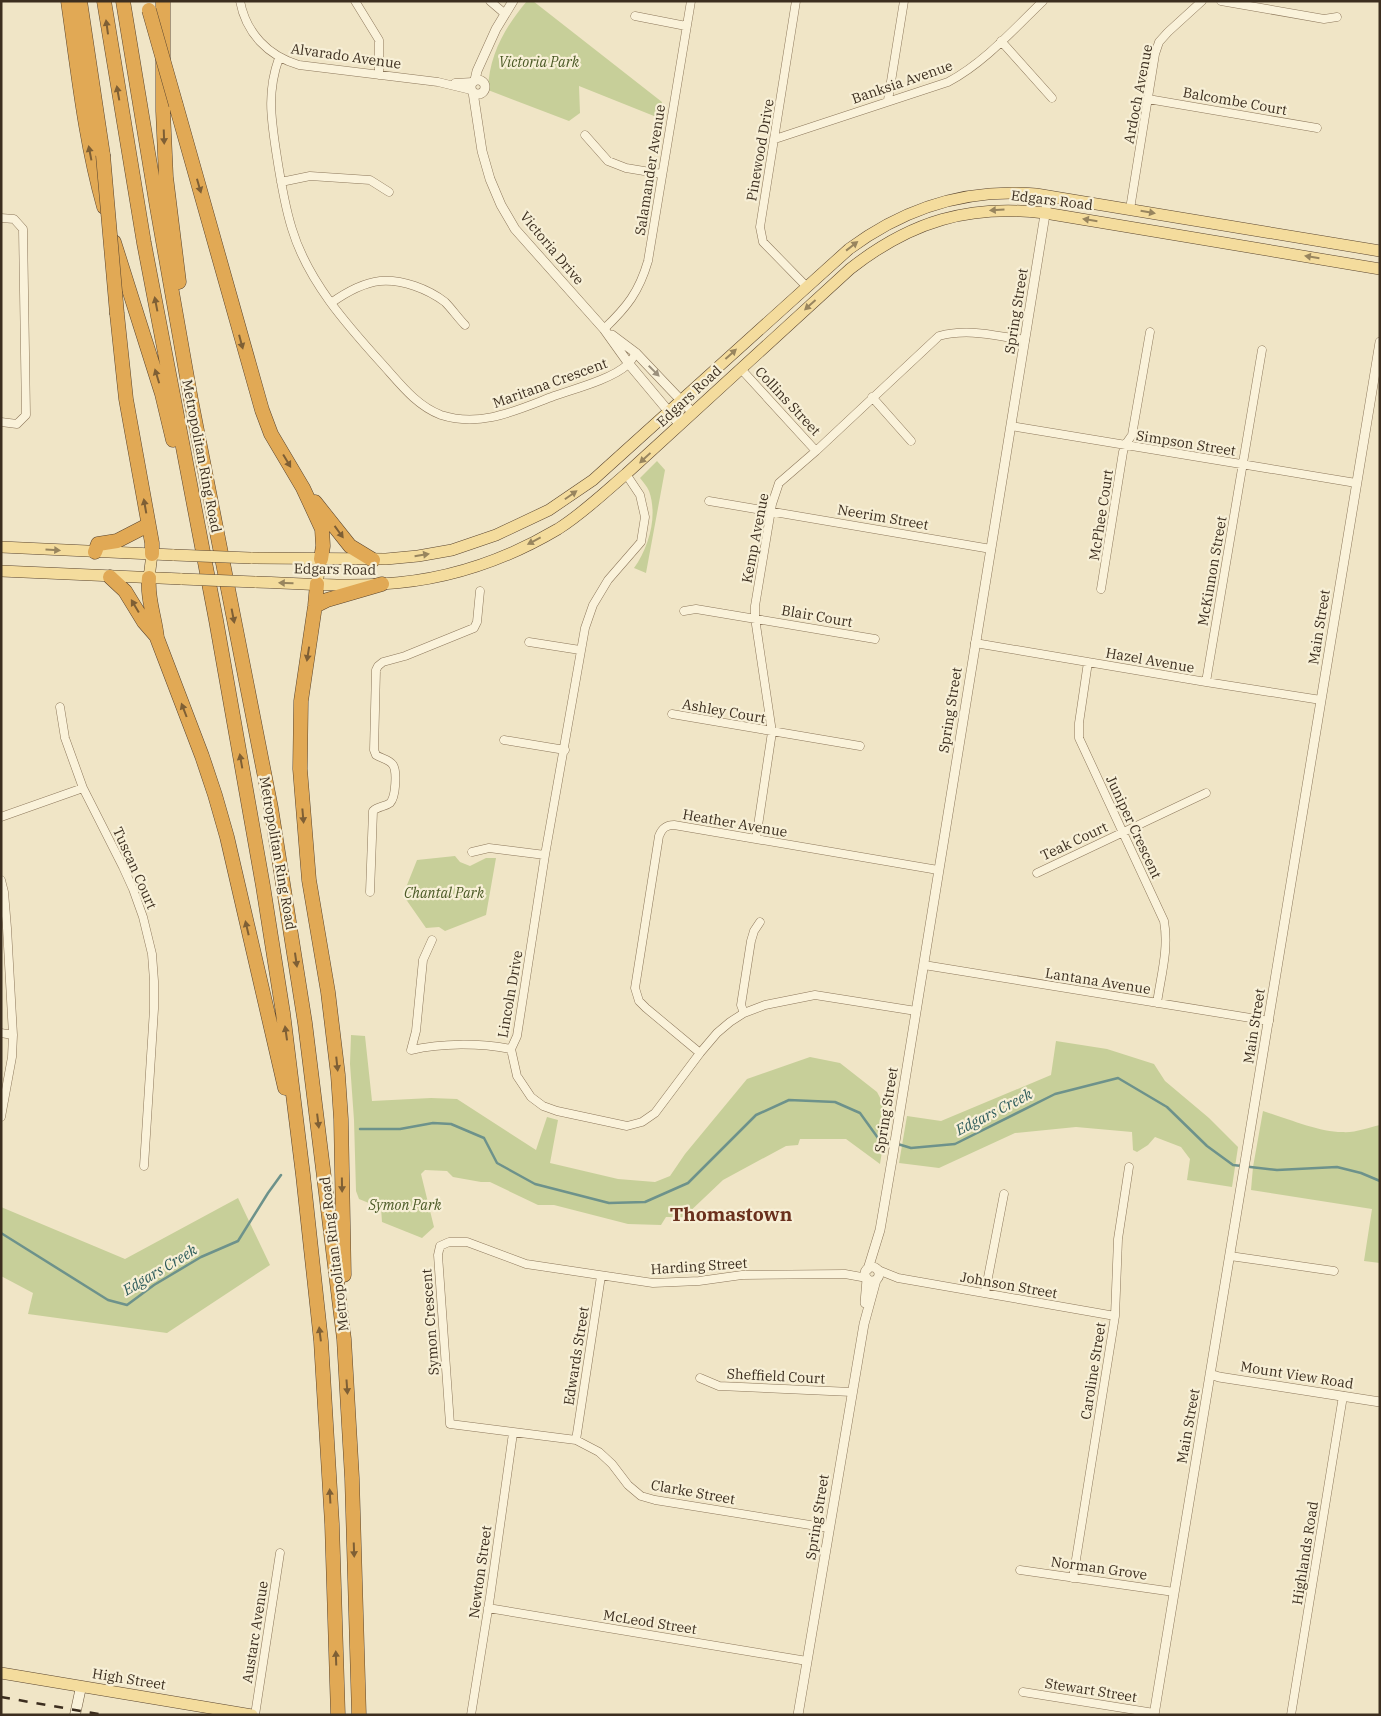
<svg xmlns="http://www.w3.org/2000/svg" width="1381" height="1716" viewBox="0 0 1381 1716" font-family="'IBM Plex Serif',serif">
	<rect width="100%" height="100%" fill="#f0e5c6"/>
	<path fill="#c7cf99" d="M527,1H533L662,102L659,118L579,86L580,113L569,121L488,90C489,55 505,27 527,1Z
		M657,461L665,470L646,573L634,568C649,547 658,516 649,491C647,486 643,482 640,478Z
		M455,856L460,862L470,866L486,858H496L486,915L445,931L439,927L426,928L403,895L417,860Z
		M351,1035L365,1036L372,1101L431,1098L457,1099L536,1150L547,1117L558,1120L550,1163L618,1179L655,1182L670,1176L685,1154L747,1079L810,1057L840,1063L877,1092L888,1113L880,1164L846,1139H800L798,1145L786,1146L723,1180L684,1217H666L661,1225L628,1224L554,1205H538L490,1182H481L453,1177L447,1171L425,1170L421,1174L434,1227L422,1238L382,1222L381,1208L359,1199L356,1191L354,1120L350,1064Z
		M1056,1041L1107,1049L1154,1064L1165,1081L1209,1118L1238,1147L1232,1187L1187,1180L1190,1159L1181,1147L1155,1137L1148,1145L1137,1152L1133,1150L1132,1132L1076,1127L1015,1133L939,1168L899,1163L907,1116L941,1121L1051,1075Z
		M1263,1111C1286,1118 1319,1132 1342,1132C1355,1133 1367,1128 1380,1125V1263L1364,1261L1372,1209L1251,1190L1253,1167Z
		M238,1198L270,1265L167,1333L28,1314L33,1293L1,1276V1207L125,1259Z"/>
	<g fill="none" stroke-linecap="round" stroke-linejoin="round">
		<path stroke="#6d928b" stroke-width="2.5" d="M360,1129H400L433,1123L451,1124L484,1138L497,1163L535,1184L609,1203L645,1202L688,1183L756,1115L789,1100L835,1102L860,1113L878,1138L911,1148L955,1144L1055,1094L1118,1078L1167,1107L1207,1146L1233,1165L1277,1170L1337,1167L1361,1173L1380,1181
			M1,1233L108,1300L127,1305L154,1285L201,1257L238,1241L268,1193L281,1175"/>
		<defs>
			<path id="minor" d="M240,1C246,33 268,56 299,65L438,82L471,90
				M355,1L379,40V75
				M490,1L504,13
				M796,1L760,227L763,242L806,286
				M1221,1L1324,19L1337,17
				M635,16L686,26
				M1001,41L1052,98
				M279,58C267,91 271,118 276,151C280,177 284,204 292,229C308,282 348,326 384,366C401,385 417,406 441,415C481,428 517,410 554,396C574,389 612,379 627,365C631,362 633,357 636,353
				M455,83L473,82
				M1148,99L1317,128
				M888,100L904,1
				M585,135L608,161L626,168L662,174
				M775,139L948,82C984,63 1014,29 1043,1
				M281,182L310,176L370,180L389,192
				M1130,209L1155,54L1159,42L1168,32L1202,1
				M1,218L14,219L23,229L26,415L17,424L1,422
				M331,303C345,293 363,283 380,281C402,279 428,289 445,302C452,309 458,318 465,325
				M604,329C627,307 639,292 648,261L691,1
				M741,369L816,451
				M872,397L911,441
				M1011,426L1356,483
				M626,474L640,495L645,517L641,542L608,580L593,605L585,628L545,855L517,1036L511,1049L517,1076L531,1097L543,1106L557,1111L627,1126L642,1122L655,1113L700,1053L717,1033L730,1022L744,1013L765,1005L815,995L916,1011
				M709,501L991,549
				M1101,589L1123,452L1125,445L1132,435L1150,332
				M684,611L696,609L875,639
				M529,642L580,650
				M975,643L1206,682L1321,700
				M1088,662L1079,723V738L1164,921C1169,949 1161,975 1157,1003
				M1206,682L1262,350
				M60,707L65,738L83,788L123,867L133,889L143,917L152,954L154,981V1009L144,1166
				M672,714L860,746
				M504,740L565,750
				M1,817L83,788
				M756,839L772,732L755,618V606L772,504L779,483L816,451L939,336C969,328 995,336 1025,340
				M472,852L489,848L545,855
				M1037,873L1206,793
				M1,880L4,892L7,928L13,1035L12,1057L1,1117
				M370,892L373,811C378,806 385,807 390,803C396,797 397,771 393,765C389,759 382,759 376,755L374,750L376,670L378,666L383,662L405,656L474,628L477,622L480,591
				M432,940L423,960L416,1031L411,1050C442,1043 479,1043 511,1049
				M924,965L1269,1021
				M744,1013L741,1005L751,941L754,931L760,922
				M1,1033L13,1035
				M700,1053L646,1008L639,1001L635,988L659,836C662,828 666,825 674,825L938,870
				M1230,1256L1334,1271
				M878,1270L898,1278L1115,1316
				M985,1293L1004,1194
				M700,1378L719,1386L852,1392
				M576,1440L601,1276
				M829,1528L655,1500L641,1496L628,1485L612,1464L599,1452L576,1440L450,1424L438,1255L440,1246L449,1242H467L526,1264L653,1283L699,1281L742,1275L845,1274L867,1278
				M1020,1570L1174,1592
				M1073,1578L1115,1316L1118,1239L1129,1167
				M488,1608L807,1661
				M1023,1692L1154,1713
				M255,1715L280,1553
				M471,1715L490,1597L513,1433
				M1291,1715L1343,1396"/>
			<path id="tertiary" d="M471 87a7 7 0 1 1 14 0a7 7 0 1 1-14 0Z
				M475,80L477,71L496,29L513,1
				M473,92L482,151L490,179L501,205L515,229L604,329L629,364L680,425
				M612,335L636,353L693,413
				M865 1274a7 7 0 1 1 14 0a7 7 0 1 1-14 0Z
				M868,1269L880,1230L893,1154L1048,196
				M865,1303L867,1279
				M1210,1374L1219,1377L1380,1402
				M798,1715L864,1324L876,1280
				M1154,1715L1380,342"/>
			<path id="secondary" d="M75,1715L81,1687"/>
			<path id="primary" d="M1,547L174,555
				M251,558L386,559L418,556L452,550L496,535L549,510L593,480L849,249C904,208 967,188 1036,194L1380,251
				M1,571L182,579
				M149,578L152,554
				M255,582C297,583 339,587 381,584C443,581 504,561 558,529C582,514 604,493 626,474L850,269C911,221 969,204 1045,213L1380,269
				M317,584L321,559
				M1,1673L252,1715"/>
			<path id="motorway" d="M68,1C78,70 85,140 104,207
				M80,1L103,155
				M104,1L144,243L216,620L263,886L283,1013L303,1175L321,1341L332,1524L338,1715
				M123,1L157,207L191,400L271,808L305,1023L344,1339L352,1478L359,1715
				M163,1V111L166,177L179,282
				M176,105L262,410L271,434L303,488L322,529L323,546L321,559
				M114,242L162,394L173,440
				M117,314L126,399L152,543V554
				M315,502L350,546L373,560
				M95,552L98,544L117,541L148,525
				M110,577L125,591L144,622L157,637
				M149,578C147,599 155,617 157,638L202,756L215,795L227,837L285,1088
				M317,584L315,606L301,701L300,769L309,880L328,992L338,1075L341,1119L344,1275
				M315,606L327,600L382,584"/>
		</defs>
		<use href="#minor" stroke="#8c775b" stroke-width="9"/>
		<use href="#tertiary" stroke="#8c775b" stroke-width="10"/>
		<use href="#secondary" stroke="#6e583e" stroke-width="11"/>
		<use href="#primary" stroke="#5a452f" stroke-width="12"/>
		<use href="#motorway" stroke="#5a452f" stroke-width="15"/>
		<use href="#minor" stroke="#faf2da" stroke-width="8"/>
		<use href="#tertiary" stroke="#faf2da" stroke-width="9"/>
		<use href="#secondary" stroke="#faf2da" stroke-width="10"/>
		<use href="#primary" stroke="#f4dc9d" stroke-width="11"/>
		<use href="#motorway" stroke="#e1a955" stroke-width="14"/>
		<path stroke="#3c2e1f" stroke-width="2.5" stroke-dasharray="9 9" stroke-linecap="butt" d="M1,1697L104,1715"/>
		<defs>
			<path id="primary-bridge" d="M174,555L251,558
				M182,579L255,582"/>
			<path id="motorway-bridge" d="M149,10L176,105
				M103,155L117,314"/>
		</defs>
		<use href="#primary-bridge" stroke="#5a452f" stroke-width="12" stroke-linecap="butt"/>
		<use href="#motorway-bridge" stroke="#5a452f" stroke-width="15" stroke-linecap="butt"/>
		<use href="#primary-bridge" stroke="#f4dc9d" stroke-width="11"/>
		<use href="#motorway-bridge" stroke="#e1a955" stroke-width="14"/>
	</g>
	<defs><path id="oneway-solid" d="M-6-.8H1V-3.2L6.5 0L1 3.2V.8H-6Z" transform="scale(1.25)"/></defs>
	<g fill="#7e5f35">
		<use href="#oneway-solid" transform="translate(107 27) rotate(-98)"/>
		<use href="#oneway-solid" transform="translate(118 93) rotate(-100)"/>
		<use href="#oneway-solid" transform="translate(164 137) rotate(88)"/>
		<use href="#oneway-solid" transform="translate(90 153) rotate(-101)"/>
		<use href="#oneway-solid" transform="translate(199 186) rotate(74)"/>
		<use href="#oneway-solid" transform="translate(156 304) rotate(-101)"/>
		<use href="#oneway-solid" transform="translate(241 342) rotate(75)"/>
		<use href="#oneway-solid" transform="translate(157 376) rotate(-107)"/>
		<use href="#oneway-solid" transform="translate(287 461) rotate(59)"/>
		<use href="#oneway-solid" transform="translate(145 506) rotate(-100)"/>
		<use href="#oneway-solid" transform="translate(339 532) rotate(54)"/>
		<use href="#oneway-solid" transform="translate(135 606) rotate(-121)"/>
		<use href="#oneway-solid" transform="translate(233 616) rotate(79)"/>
		<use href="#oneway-solid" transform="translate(308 654) rotate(99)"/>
		<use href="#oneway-solid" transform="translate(184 710) rotate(-111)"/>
		<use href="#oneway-solid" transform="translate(241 761) rotate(-100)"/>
		<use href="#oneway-solid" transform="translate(303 816) rotate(85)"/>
		<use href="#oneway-solid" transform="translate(247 928) rotate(-103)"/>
		<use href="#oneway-solid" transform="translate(296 960) rotate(82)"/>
		<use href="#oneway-solid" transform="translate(286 1033) rotate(-98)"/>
		<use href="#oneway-solid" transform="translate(337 1064) rotate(84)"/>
		<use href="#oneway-solid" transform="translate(318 1121) rotate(83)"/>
		<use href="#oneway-solid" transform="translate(342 1185) rotate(89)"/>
		<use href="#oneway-solid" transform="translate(320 1334) rotate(-97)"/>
		<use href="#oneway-solid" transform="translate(347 1387) rotate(86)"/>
		<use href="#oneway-solid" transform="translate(330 1496) rotate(-93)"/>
		<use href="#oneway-solid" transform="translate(354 1550) rotate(88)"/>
		<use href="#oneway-solid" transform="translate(336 1658) rotate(-92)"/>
	</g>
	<g fill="#98855e">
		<use href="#oneway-solid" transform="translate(997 210) rotate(177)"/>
		<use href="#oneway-solid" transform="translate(1148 212) rotate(10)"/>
		<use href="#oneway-solid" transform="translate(1090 220) rotate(-171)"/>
		<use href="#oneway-solid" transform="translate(852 246) rotate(-38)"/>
		<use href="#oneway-solid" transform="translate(1312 257) rotate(-171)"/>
		<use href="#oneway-solid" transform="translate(810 305) rotate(138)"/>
		<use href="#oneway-solid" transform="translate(731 354) rotate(-42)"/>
		<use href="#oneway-solid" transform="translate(645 458) rotate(137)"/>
		<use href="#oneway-solid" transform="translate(571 495) rotate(-35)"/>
		<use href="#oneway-solid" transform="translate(534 541) rotate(152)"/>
		<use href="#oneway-solid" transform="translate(53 550) rotate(3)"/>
		<use href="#oneway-solid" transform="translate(422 555) rotate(-9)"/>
		<use href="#oneway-solid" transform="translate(286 583) rotate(-178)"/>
	</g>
	<use fill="#9b907c" href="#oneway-solid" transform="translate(654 371) rotate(45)"/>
	<g text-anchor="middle" stroke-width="4.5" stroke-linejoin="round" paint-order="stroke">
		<g font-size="14" fill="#3c2e1f" stroke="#f7efd6">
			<text transform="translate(346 56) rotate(8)" y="5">Alvarado Avenue</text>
			<text transform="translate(902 82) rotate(-19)" y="5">Banksia Avenue</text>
			<text transform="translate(1138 94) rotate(-79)" y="5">Ardoch Avenue</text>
			<text transform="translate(1235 101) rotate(10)" y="5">Balcombe Court</text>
			<text transform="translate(760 150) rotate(-80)" y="5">Pinewood Drive</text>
			<text transform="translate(650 170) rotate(-81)" y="5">Salamander Avenue</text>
			<text transform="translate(1052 200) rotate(7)" y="5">Edgars Road</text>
			<text transform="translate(552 248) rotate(50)" y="5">Victoria Drive</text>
			<text transform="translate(1016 311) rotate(-81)" y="5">Spring Street</text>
			<text transform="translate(550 383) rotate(-20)" y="5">Maritana Crescent</text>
			<text transform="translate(689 396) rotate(-43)" y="5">Edgars Road</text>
			<text transform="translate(788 401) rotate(47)" y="5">Collins Street</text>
			<text transform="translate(1186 443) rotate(9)" y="5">Simpson Street</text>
			<text transform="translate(202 456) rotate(79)" y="5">Metropolitan Ring Road</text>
			<text transform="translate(1101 515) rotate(-81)" y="5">McPhee Court</text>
			<text transform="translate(883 517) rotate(10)" y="5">Neerim Street</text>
			<text transform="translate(755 538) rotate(-79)" y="5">Kemp Avenue</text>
			<text transform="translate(335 569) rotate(1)" y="5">Edgars Road</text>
			<text transform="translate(1212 571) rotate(-80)" y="5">McKinnon Street</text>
			<text transform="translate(817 616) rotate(10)" y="5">Blair Court</text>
			<text transform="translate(1319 627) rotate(-81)" y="5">Main Street</text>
			<text transform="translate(1150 660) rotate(10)" y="5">Hazel Avenue</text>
			<text transform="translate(950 710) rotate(-81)" y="5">Spring Street</text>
			<text transform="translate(724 711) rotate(10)" y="5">Ashley Court</text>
			<text transform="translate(735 823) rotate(10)" y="5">Heather Avenue</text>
			<text transform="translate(1134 827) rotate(65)" y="5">Juniper Crescent</text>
			<text transform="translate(1074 841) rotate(-25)" y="5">Teak Court</text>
			<text transform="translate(278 853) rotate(80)" y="5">Metropolitan Ring Road</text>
			<text transform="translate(135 868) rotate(66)" y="5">Tuscan Court</text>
			<text transform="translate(1098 981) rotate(9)" y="5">Lantana Avenue</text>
			<text transform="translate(510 994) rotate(-80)" y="5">Lincoln Drive</text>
			<text transform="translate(1254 1026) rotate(-81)" y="5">Main Street</text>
			<text transform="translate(886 1110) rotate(-81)" y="5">Spring Street</text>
			<text transform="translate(334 1254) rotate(-97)" y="5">Metropolitan Ring Road</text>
			<text transform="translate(699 1266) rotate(-4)" y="5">Harding Street</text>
			<text transform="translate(1009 1285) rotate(10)" y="5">Johnson Street</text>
			<text transform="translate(430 1322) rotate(-94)" y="5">Symon Crescent</text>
			<text transform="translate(576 1356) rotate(-81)" y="5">Edwards Street</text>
			<text transform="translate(1093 1371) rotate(-81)" y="5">Caroline Street</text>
			<text transform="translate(1297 1375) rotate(9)" y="5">Mount View Road</text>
			<text transform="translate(776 1376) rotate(3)" y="5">Sheffield Court</text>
			<text transform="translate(1188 1426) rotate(-80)" y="5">Main Street</text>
			<text transform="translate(693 1492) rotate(10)" y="5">Clarke Street</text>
			<text transform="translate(817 1517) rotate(-81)" y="5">Spring Street</text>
			<text transform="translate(1305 1553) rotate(-81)" y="5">Highlands Road</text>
			<text transform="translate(1099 1568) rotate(8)" y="5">Norman Grove</text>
			<text transform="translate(480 1572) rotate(-82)" y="5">Newton Street</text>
			<text transform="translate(650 1622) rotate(9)" y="5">McLeod Street</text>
			<text transform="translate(255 1632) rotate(-81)" y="5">Austarc Avenue</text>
			<text transform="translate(129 1679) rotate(9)" y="5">High Street</text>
			<text transform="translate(1091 1690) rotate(9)" y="5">Stewart Street</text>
		</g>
		<g font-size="14" font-style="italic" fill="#4a5925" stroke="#f7efd6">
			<text x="539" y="67">Victoria Park</text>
			<text x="444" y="898">Chantal Park</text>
			<text x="405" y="1210">Symon Park</text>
		</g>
		<g font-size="15" font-style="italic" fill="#2e5c5b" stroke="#f7efd6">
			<text transform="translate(994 1112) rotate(-27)" y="5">Edgars Creek</text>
			<text transform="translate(160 1270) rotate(-31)" y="5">Edgars Creek</text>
		</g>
		<g font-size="19" font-weight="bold" fill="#6a301d" stroke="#f7efd6">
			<text x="731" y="1221">Thomastown</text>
		</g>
	</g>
	<rect width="1381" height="1716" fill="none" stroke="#3c2e1f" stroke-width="5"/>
</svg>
